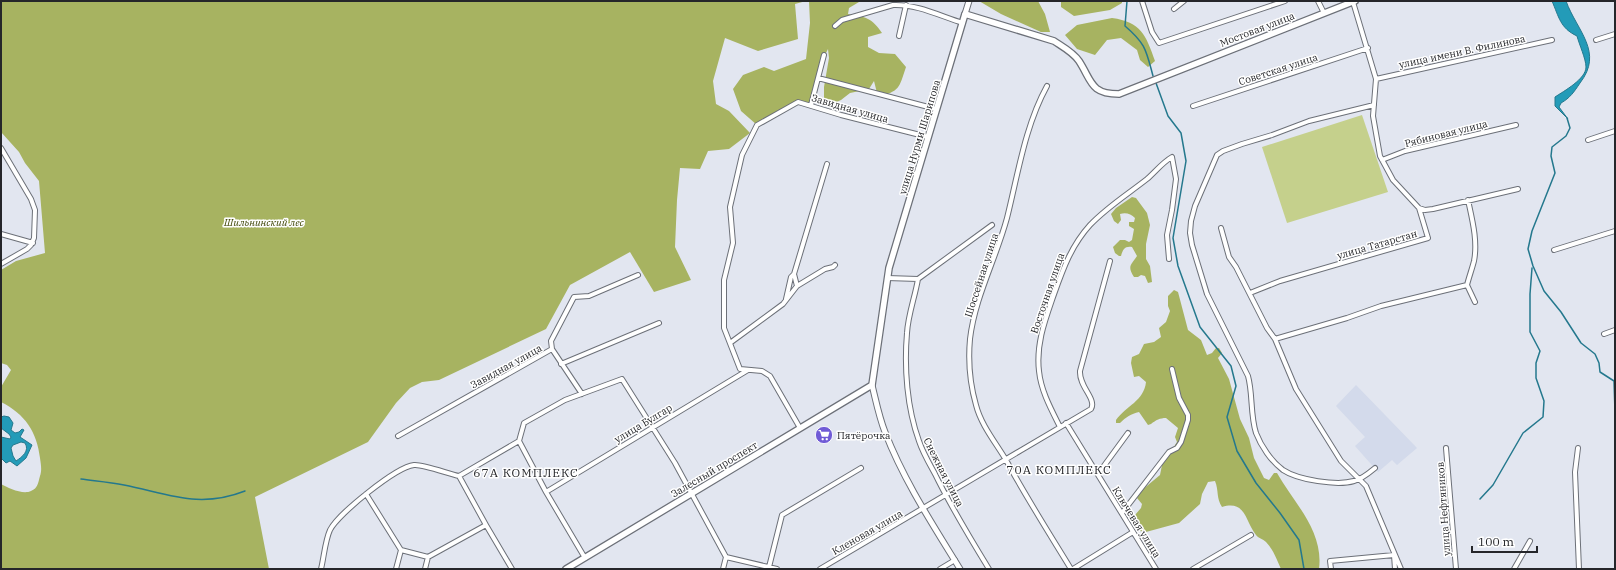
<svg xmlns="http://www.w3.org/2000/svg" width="1616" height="570" viewBox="0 0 1616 570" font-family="'IBM Plex Serif',serif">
	<rect width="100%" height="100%" fill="#e2e6f0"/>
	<path fill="#d3daeb" d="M1356,385L1417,448L1397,465L1392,460L1378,472L1355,446L1365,437L1336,406Z"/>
	<path fill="#c5d08c" d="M1362,115L1388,192L1287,223L1262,147Z"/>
	<path fill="#a7b361" d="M1,1H806L795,4L798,39L758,51L725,38L713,81L716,104L729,111L750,133L729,149L708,151L700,169L680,168L677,200L675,247L691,280L654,292L630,252L570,285L546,329L439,380L422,382L410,388L396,403L368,442L255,497L269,569H1V484C8,488 23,495 31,491C38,488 38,483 40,476C42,470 41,465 40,458C37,432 25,414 1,402V387L11,370L7,365L1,363V270L16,261L45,253L39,181L25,163L19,152L1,132Z
		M809,1H858L859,2L849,8L848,14C865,16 873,19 882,33L868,37V47L879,53L895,54L906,67C899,88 900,91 878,97L874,81L869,89L850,93L841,100L830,105L824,101V87L829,58L828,49L824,57L811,105L798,102L757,125L741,111L733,89L743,75L764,67L774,71L806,59L810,23Z
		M979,1H1038L1045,14L1050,32H1041L1001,14Z
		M1061,1H1122V3L1110,10L1074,16L1061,7Z
		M1112,18C1141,22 1146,35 1155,61L1148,67L1140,60L1137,50L1121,38L1107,40L1095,55L1077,49L1065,35L1077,25Z
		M1132,197L1136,198L1147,213L1150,225L1146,244V259L1150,266L1152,282L1148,283L1145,276L1141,275L1138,277H1134C1127,266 1131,265 1137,256L1132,247C1125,246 1123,249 1121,256H1119L1115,253L1113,247L1120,240H1125L1129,242L1132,240L1134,229L1129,226V222H1134L1135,218C1131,214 1126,212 1120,214L1121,220L1118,224L1114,221L1111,214L1116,208Z
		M1174,290L1178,292L1188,330L1201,340L1207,355L1212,353L1216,348H1219L1222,353L1218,358L1229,379L1240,419L1249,438L1254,458L1264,478L1269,480L1274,473H1277C1294,503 1324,531 1319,569H1281C1277,560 1273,549 1266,542C1263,539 1258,538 1256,535C1245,521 1246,500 1222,507C1216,498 1219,491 1215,481L1208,482L1202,494L1200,504L1179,523L1146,532L1140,531L1134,520L1135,515L1141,508L1142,504L1137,498L1142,490L1160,475L1162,465L1177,442L1175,437L1178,428L1166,418C1160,418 1156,420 1151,424L1148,425L1139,412C1131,414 1126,417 1120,423H1116V420C1126,406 1144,401 1146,382L1139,376L1134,377L1131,363L1132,357L1139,354L1144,344L1154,342L1161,337L1159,328L1166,322L1170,311L1168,306V296Z"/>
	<path fill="#239bb8" stroke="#24788d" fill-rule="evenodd" d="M1552,1H1566C1577,31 1604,52 1580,83C1574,92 1570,98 1561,103L1559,107L1568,119L1555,106V97C1564,91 1586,79 1586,67C1586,59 1579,44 1577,36C1560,28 1559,17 1552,1Z
		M4,416L9,417L13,423L11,430L15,433L19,432L22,429L24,430L20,437L32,445L26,458L17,466L10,461L6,463L1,458V437L10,439L11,437L9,434L1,428V417ZM21,442L25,443C30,451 22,457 16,461L13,456L11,448L13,445Z"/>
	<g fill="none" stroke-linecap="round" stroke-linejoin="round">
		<path stroke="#24788d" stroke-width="1.5" d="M1127,1L1125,26C1146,44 1146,50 1153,76
			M1156,83L1168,116L1181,133L1186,161L1173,238L1178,266L1200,327L1231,366L1236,386L1227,417L1237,451L1256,483L1280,513L1299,540L1304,569
			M1567,118L1570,128L1566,136L1552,147L1551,156L1555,173L1532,231L1528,249L1533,266L1544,291L1561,312L1581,343L1595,354L1599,363L1600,372L1614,381L1615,412
			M81,479C96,481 110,482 124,485C169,494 199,509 245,491
			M1480,499L1493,485L1523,433L1543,417L1544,401L1536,378V363L1540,351L1530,332V294L1532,268"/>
		<defs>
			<path id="minor" d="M1142,1L1152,32L1159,43L1285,1
				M1318,1L1324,13
				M1353,2L1376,79L1373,116L1380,156L1393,180L1419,208
				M1174,9L1184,1
				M835,26L842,20L893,5C917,4 940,16 963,23
				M899,36L906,5
				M1596,40L1615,34
				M818,78L824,55
				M1376,79L1552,40
				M1047,86C1025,126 1018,174 1007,218C996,259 975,297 970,339C968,361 970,384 976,405C981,425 996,443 1006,460C1026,497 1049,533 1071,569
				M811,105L818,78L936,109
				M1374,105L1309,121L1272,135L1242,144L1223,151L1217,155L1195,206L1191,221L1190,233L1192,245L1207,294L1248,376C1253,394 1250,414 1256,433C1261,446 1271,461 1283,470C1298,480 1337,486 1354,481C1362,479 1369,473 1375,468
				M1193,106L1368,48
				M1588,140L1615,131
				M1,148L31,199L35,210L34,238L31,245L27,249L1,264
				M1382,160L1405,151L1516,125
				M1468,200C1472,219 1478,241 1474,261C1472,269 1469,277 1467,285L1475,302
				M1221,228L1229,257L1236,267L1267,328L1275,339L1296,389L1341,461L1366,486L1401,569
				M1,234L33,243
				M1554,250L1615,231
				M794,274L797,286
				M887,278L918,279L992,225
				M918,279C915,297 908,315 907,333C904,368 907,408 919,441C923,453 929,463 935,474C951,507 970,538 989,569
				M1250,293L1280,281L1428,238L1419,208L1425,210L1433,209L1518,189
				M786,299L791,277L794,274L827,164
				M1604,334L1615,330
				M1275,339L1347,318L1381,306L1467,285
				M730,343L783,304L797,286L825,269L833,267L835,265
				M561,364L659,323
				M582,394L552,349L551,341L574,297L589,296L638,275
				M1066,423L1156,569
				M1060,427C1051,409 1041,391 1039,371C1036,346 1044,323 1052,300C1062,272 1070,247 1090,225C1107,207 1128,194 1147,179C1155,172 1163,162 1172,157L1176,179L1172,210L1167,235L1169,259
				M800,428L770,376L762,371L740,369L724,328V280L733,243L730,207L742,155L757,125L798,102L841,115L928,137
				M398,436L552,349
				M519,441L546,492L585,558
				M1446,448L1456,569
				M1578,448L1575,472L1579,569
				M1098,474L1128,433
				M459,476L486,525L512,569
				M546,492L748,370
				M366,494L401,550
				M1122,513L1169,452L1177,448L1181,442L1188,420V415L1179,398L1172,369
				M428,557L486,525
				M726,557L777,569
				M769,567L782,515L861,468
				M321,569C324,557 325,541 330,530C338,514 396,467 414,465C423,464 449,474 459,476L519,441L524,423L565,400L622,379L675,463L726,557
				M396,569L401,550L428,557L425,569
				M723,569L726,557
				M820,569L1091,409C1097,399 1079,387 1080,371L1110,261
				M940,569L955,560
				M1073,569L1133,532
				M1193,569L1251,535
				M1331,569L1330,561L1394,555L1395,569
				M1514,569L1530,541"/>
			<path id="tertiary" d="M965,14L969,1
				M872,385C876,401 879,417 885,432C904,481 933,525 960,569"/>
			<path id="secondary" d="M566,569L872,385L889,268L965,14L1054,41C1063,47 1073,52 1079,61C1092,81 1090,94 1119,94L1355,1"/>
		</defs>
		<use href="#minor" stroke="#6c7078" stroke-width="6"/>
		<use href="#tertiary" stroke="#6c7078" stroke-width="7"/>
		<use href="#secondary" stroke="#6c7078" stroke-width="8"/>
		<use href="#minor" stroke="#fff" stroke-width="4"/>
		<use href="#tertiary" stroke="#fff" stroke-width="5"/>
		<use href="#secondary" stroke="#fff" stroke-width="5.5"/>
	</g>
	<defs>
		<symbol id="supermarket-disc" viewBox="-11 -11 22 22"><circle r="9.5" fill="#705bd6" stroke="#fff"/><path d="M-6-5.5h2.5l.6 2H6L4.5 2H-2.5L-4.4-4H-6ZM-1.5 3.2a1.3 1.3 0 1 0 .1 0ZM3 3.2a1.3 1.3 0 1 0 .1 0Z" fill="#fff"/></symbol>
	</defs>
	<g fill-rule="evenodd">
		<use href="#supermarket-disc" x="814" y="425" width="20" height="20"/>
	</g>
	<g text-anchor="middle" stroke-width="3" stroke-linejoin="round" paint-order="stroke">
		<g font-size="10" fill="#25262a" stroke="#fff">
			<text transform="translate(1257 29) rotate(-21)" y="4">Мостовая улица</text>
			<text transform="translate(1462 51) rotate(-12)" y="4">улица имени В. Филинова</text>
			<text transform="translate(1278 69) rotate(-18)" y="4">Советская улица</text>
			<text transform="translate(850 108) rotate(16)" y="4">Завидная улица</text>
			<text transform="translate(1446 133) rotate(-14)" y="4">Рябиновая улица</text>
			<text transform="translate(919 137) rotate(-73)" y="4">улица Нурми Шарипова</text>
			<text transform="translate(1377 244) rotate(-16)" y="4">улица Татарстан</text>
			<text transform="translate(981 275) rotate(-72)" y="4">Шоссейная улица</text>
			<text transform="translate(1047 293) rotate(-71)" y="4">Восточная улица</text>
			<text transform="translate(506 366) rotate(-29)" y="4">Завидная улица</text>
			<text transform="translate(643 423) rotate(-31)" y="4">улица Булгар</text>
			<text transform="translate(714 469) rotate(-31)" y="4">Залесный проспект</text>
			<text transform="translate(944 472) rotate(63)" y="4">Снежная улица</text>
			<text transform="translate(1443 509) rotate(-94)" y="4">улица Нефтяников</text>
			<text transform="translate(1137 522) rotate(58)" y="4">Ключевая улица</text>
			<text transform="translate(867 532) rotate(-30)" y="4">Кленовая улица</text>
		</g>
		<g font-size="10" font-style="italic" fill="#414808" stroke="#fff">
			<text x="264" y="226">Шильнинский лес</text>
		</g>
		<g font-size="10" fill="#25262a" stroke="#fff" text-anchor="start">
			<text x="837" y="439">Пятёрочка</text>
		</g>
		<g font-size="12" letter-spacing="1" fill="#25262a" stroke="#fff">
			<text x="1059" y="474">70А КОМПЛЕКС</text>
			<text x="526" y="477">67А КОМПЛЕКС</text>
		</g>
	</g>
	<rect width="1616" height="570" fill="none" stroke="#25262a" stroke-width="4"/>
	<path d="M1472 546v6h65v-6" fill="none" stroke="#25262a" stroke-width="2"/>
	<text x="1478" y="546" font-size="12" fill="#25262a" stroke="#ffffff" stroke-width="3" paint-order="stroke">100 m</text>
</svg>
